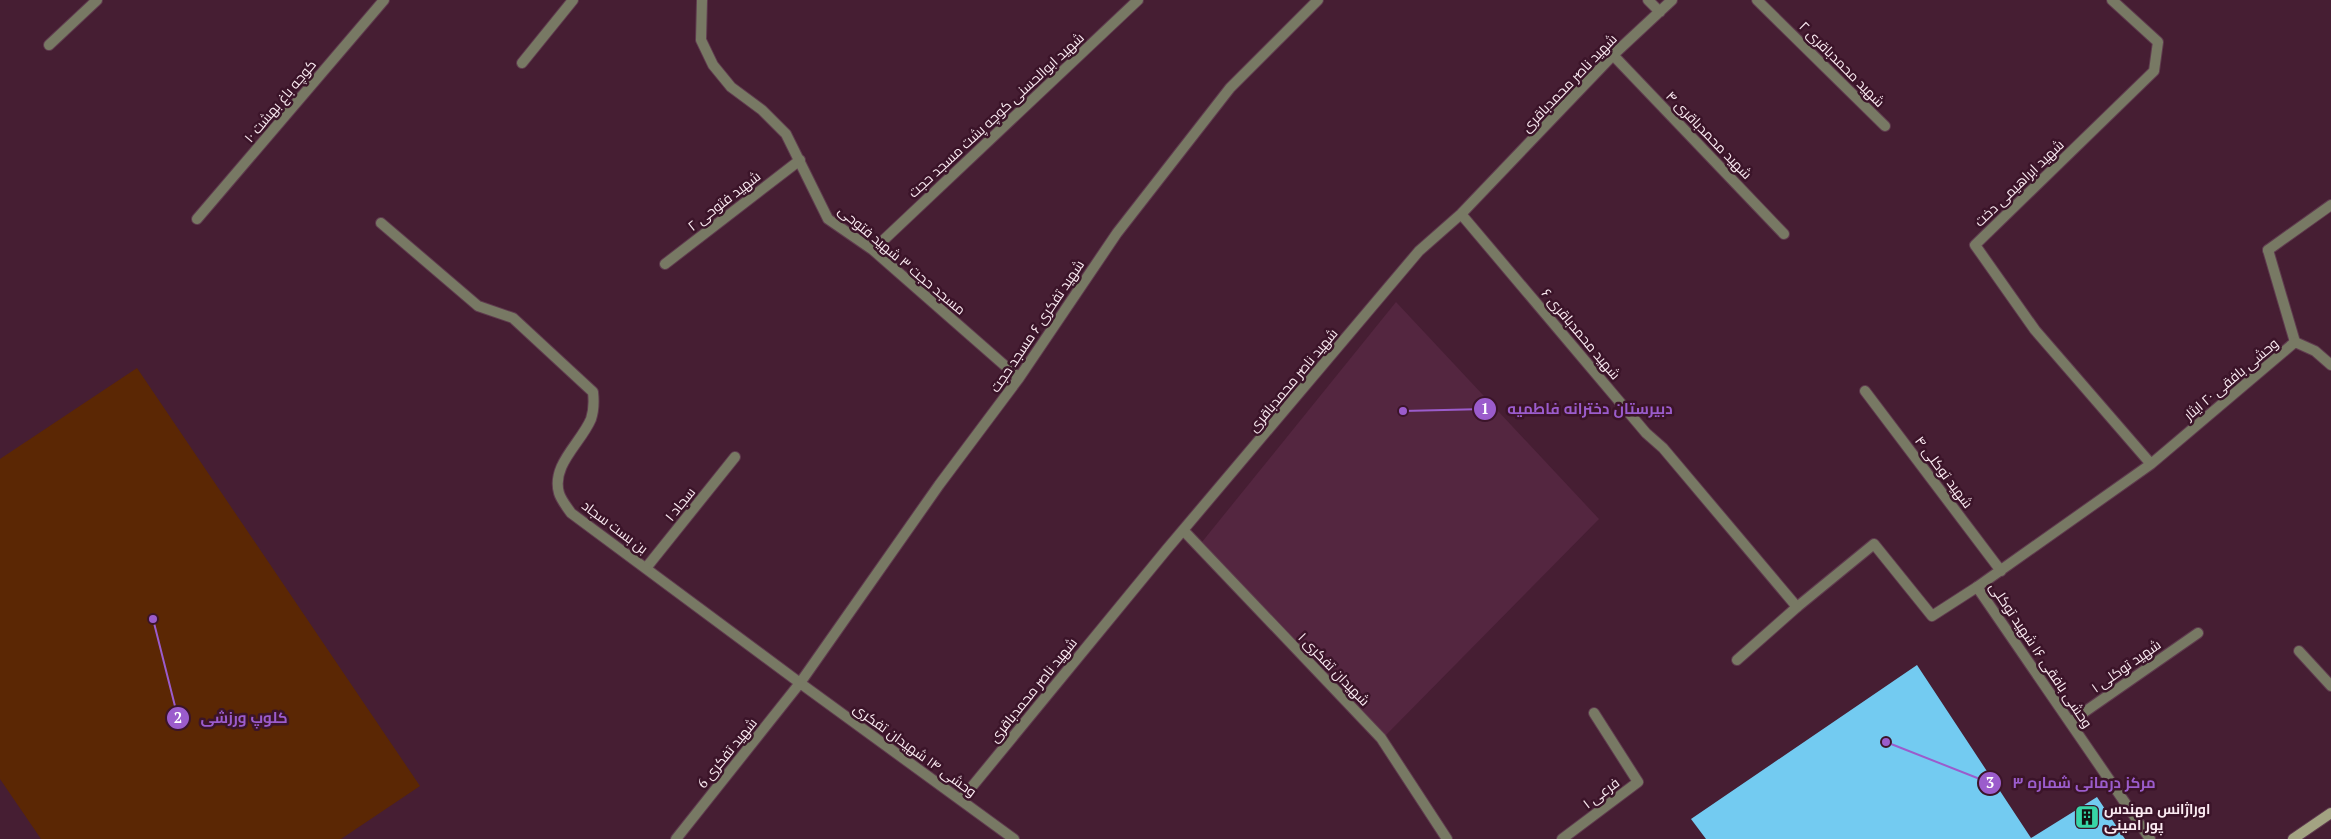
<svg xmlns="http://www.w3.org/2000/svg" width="2331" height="839" viewBox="0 0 2331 839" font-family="'PT Serif',Cairo,serif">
	<rect width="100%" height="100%" fill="#461e33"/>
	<path fill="#542640" d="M1396,302L1599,519L1386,735L1202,542Z"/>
	<path fill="#5b2704" d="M137,368L420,786L341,839H41L0,779V459Z"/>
	<path fill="#73cbf1" d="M1917,665L2031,838L2097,797L2125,839H1706L1691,819Z"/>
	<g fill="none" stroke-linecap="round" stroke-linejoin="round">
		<defs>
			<path id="pedestrian" d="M2268,250L2295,342
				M1797,607L1874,544L1932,616L1977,587"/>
			<path id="minor" d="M702,0L701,40L713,65L731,87L762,110L786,134L828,219L873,250L1019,378
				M1648,0L1660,12
				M1757,0L1885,126
				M2112,0L2158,42L2154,71L1975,245L2035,330L2151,464
				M49,45L97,0
				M1613,55L1784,234
				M522,63L573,0
				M1461,214L1646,433L1663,448L1797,607L1737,660
				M197,219L384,0
				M381,223L478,306L513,318L593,392C594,401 594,410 591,419C581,443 551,465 559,493C561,500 567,507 571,513L800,683L1014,839
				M873,250L1138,0
				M2268,250L2331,205
				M665,264L800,160
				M1865,391L2001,571
				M1184,531L1381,738L1447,839
				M646,568L735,457
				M2299,651L2331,686
				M2070,722L2198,633
				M961,800L1167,549L1419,251L1461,214L1613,55L1672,0
				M676,839L800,683L939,485L1019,378L1117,233L1230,88L1318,0
				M1562,839L1638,782L1594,713
				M2150,839L1977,587L2151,464L2295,342L2315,351L2331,365"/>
			<path id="secondary" d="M2293,839L2331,813"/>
		</defs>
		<use href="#pedestrian" stroke="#5f3b4e" stroke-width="12"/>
		<use href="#minor" stroke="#5f3b4e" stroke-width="12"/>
		<use href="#secondary" stroke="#5f3b4e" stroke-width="12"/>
		<use href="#pedestrian" stroke="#787964" stroke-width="10"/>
		<use href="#minor" stroke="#787964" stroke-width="10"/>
		<use href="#secondary" stroke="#a3a382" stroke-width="10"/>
	</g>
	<defs>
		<symbol id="building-square" viewBox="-11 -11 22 22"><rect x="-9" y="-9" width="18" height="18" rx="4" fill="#37d4a6" stroke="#3b1429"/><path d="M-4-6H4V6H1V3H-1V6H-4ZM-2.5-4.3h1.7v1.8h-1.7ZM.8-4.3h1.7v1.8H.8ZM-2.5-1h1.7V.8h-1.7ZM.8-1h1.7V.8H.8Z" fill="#111"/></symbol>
	</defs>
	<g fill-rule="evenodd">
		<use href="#building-square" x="2073" y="803" width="28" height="28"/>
	</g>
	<g text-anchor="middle" stroke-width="5" stroke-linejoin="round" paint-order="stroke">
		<g font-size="14" fill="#fbebf2" stroke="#3b1429">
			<text transform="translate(1842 64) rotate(45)" y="5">شهید محمدباقری ۲</text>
			<text transform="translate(1569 83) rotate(-46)" y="5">شهید ناصر محمدباقری</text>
			<text transform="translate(280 101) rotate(-50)" y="5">کوچه باغ بهشت ۱۰</text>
			<text transform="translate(996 115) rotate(-43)" y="5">شهید ابوالحسنی کوچه پشت مسجد حجت</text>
			<text transform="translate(1709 135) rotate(46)" y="5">شهید محمدباقری ۴</text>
			<text transform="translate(2019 183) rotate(-44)" y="5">شهید ابراهیمی دخت</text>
			<text transform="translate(724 201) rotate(-38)" y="5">شهید فتوحی ۲</text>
			<text transform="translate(902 260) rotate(40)" y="5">مسجد حجت ۳ شهید فتوحی</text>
			<text transform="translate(1037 326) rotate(-56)" y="5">شهید تفکری ۶ مسجد حجت</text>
			<text transform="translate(1581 334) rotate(50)" y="5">شهید محمدباقری ۶</text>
			<text transform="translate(2231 379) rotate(-40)" y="5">وحشی بافقی ۲۰ ایثار</text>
			<text transform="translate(1293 380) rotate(-50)" y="5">شهید ناصر محمدباقری</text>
			<text transform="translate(1944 472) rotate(53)" y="5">شهید توکلی ۴</text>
			<text transform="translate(680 504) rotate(-51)" y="5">سجاد ۱</text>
			<text transform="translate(615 527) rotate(37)" y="5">بن بست سجاد</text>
			<text transform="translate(2041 655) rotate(56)" y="5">وحشی بافقی ۱۶ شهید توکلی</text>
			<text transform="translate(2126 666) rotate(-35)" y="5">شهید توکلی ۱</text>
			<text transform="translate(1334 669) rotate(46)" y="5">شهیدان تفکری ۱</text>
			<text transform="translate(1033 690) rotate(-51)" y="5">شهید ناصر محمدباقری</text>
			<text transform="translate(915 750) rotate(36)" y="5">وحشی ۱۴ شهیدان تفکری</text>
			<text transform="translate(727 753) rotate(-51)" y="5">شهید تفکری 6</text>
			<text transform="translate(1601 793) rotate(-37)" y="5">فرعی ۱</text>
		</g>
		<g font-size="14" font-weight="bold" fill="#fbebf2" stroke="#3b1429" text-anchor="start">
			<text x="2104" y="814">اوراژانس مهندس<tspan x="2104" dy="16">پور امینی</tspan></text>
		</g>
	</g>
	<path fill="none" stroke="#9b5ccc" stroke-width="2" d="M1403 411L1485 409M153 619L178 718M1886 742L1990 783"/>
	<g fill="#9b5ccc" stroke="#3b1429" stroke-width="2">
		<circle cx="1403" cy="411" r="5"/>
		<circle cx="153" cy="619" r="5"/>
		<circle cx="1886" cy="742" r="5"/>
		<circle cx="1485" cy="409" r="12"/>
		<circle cx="178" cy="718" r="12"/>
		<circle cx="1990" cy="783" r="12"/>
	</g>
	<g font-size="15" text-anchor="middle" font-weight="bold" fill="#fff">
		<text x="1485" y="414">1</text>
		<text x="178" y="723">2</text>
		<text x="1990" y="788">3</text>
	</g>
	<g font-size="15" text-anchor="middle" font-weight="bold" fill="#9b5ccc" stroke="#3b1429" stroke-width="5" stroke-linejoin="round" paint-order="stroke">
		<text x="1590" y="414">دبیرستان دخترانه فاطمیه</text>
		<text x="244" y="723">کلوپ ورزشی</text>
		<text x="2084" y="788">مرکز درمانی شماره ۳</text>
	</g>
</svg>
